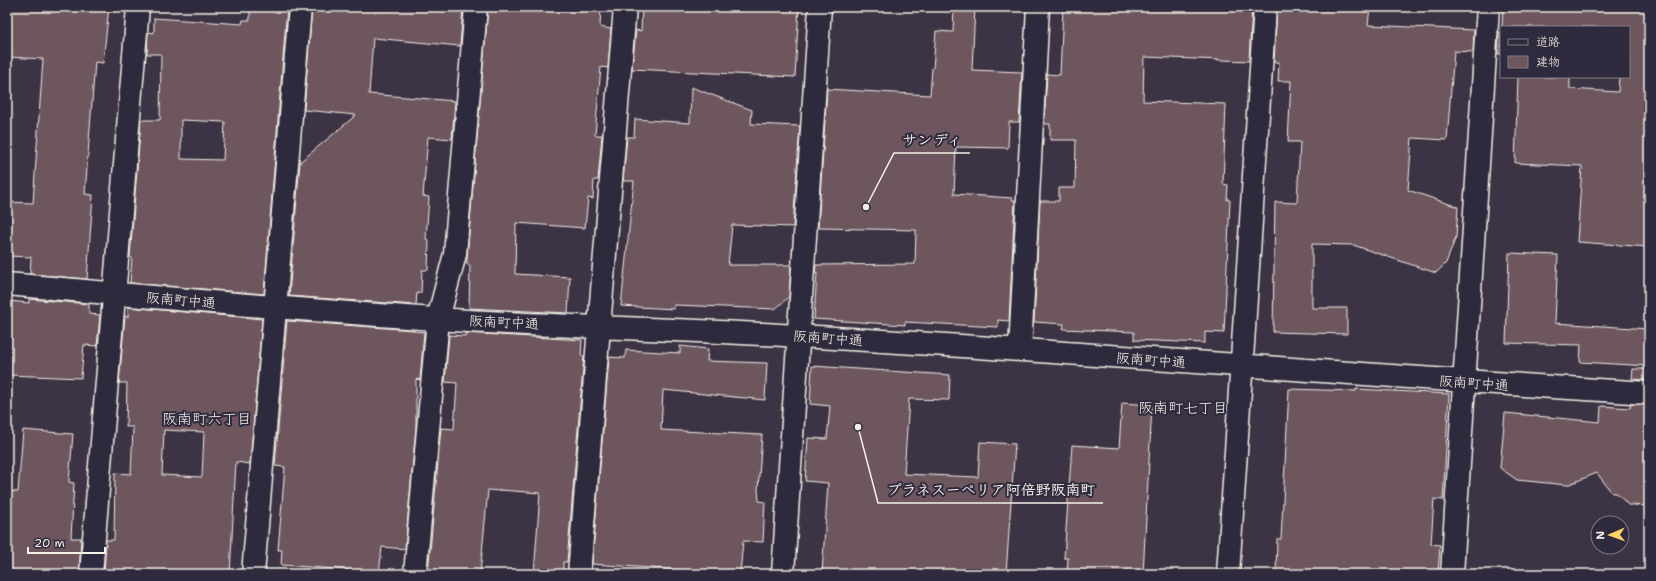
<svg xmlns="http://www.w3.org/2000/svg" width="1656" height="581" viewBox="0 0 1656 581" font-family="'Shantell Sans','Klee One',sans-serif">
	<rect width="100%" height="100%" fill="#3c3344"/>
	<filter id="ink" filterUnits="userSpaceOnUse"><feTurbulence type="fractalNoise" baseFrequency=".025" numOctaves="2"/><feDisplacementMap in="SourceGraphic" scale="8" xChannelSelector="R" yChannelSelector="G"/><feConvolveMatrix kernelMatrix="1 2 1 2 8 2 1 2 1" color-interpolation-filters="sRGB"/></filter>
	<g filter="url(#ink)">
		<path fill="#6e565f" stroke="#f4f1e8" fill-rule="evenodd" d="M7,7H109L103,63L95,62L85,194L93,195L87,279L30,274L31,257L7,256V202L33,203L43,59L7,57Z
			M250,7H287L264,294L130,283L132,258L130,257L141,120H160L161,54H147L148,32L154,33V18L242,24L243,20H250ZM181,120L225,122L223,160L181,159Z
			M312,7L463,8L460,46L373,38L369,94L455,101L452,139L428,137L423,196L429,197L426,239L429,240L428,270H422L421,293H417L416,305L289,296L300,162L356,115L304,110Z
			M488,7H601L600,27L611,29L608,68L601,67L595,135H602L598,180H594L593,199L588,198L585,228L516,223L515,274L570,277L568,313L469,308L470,265H467V258Z
			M642,7H799L795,77L632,69L636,30L641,31Z
			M954,7H975L972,70L1022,72L1019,122H1009L1008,148L956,147L954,194L1012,198V200H1015L1009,321L998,320V327L905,322V325L814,319L817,272L815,274L816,265L915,264L916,230L818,228L827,89L930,95L932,68H933L936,31L953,32Z
			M1063,7H1252L1249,61L1144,57L1143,101L1226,104L1223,184L1228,185L1227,200H1230L1224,333L1205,332V343L1134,340V332L1063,329L1064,324L1034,322L1040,201H1059V188H1075L1076,140H1050V124H1044L1047,74L1060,75Z
			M1277,7H1370L1368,25L1474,30L1473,52L1454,51L1447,140L1412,138L1408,190L1458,207L1456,237L1446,263L1436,273L1353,245L1312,244V308H1347V334L1273,332L1275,202L1297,203L1300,142H1288L1291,81H1278L1279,62H1274Z
			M1503,7H1649V247L1577,242L1582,166L1515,163L1518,77H1570V89L1618,92L1619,77H1629V27H1502Z
			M1499,32H1501V54H1498Z
			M691,87L752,110L751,124L800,126L793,227L732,225L728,265H791L789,297L775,309L674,305V309L621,306L634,181H623L627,137H634L635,119L690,123Z
			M1509,253L1558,255L1555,323L1649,329V366L1580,362L1581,345L1506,343Z
			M29,299L89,304V314L100,315L97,346L84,345L81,378L7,375V324L9,301L29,303Z
			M128,307L262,319L250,464L236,462L230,574H104L106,540H114L115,473L131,474L133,427H126L127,383H119L125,316L128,317ZM164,430L204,432L202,477L162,475Z
			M287,321L414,330V331L424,332L420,380L416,379V427L405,549L382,547L379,574H349V570L281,565L282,550H278L285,467L275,466Z
			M465,333L582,340L581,356H584L567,562H563V574H534L540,493L500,490V491L488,490L480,574H428L441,428L454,429L457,383L445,382L449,335L465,336Z
			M680,346L708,349L707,361L767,363L765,400L663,390L661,430L762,435L758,490L759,501L765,502L763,542L743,541L740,574L592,564L609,357L625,358L626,350L680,353Z
			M812,366L950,375L949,400L909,399L904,474L978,477L980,442L1015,444L1006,574H822L828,483L805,481L808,438L827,439L830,406L810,404Z
			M1633,369H1649V380L1632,379Z
			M1289,389L1356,391V389L1449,394L1443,500L1434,499L1431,544L1440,545L1438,574H1276L1277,539H1281Z
			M1122,403L1152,405L1143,574H1067L1068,558H1064L1072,445L1119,448Z
			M1631,404L1649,405V506L1628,505L1617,493H1612L1597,473L1567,485L1517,480L1500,468L1505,413L1600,422L1601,406L1630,408Z
			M23,430L73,434L69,482L74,483L71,538H81L79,574H7V491L18,492Z"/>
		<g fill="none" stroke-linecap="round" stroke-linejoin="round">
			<defs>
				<path id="minor" d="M7,284C150,297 293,310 436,319C557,327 678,329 799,336C1083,352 1366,376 1649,393
					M1020,350L1038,7
					M91,574L138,7
					M253,574L300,7
					M415,574L438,319L455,254L476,7
					M579,574L625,7
					M783,574L820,7
					M1228,574L1265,7
					M1452,574L1488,7"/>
			</defs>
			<use href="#minor" stroke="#f4f1e8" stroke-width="25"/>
			<use href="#minor" stroke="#2f2a3d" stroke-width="22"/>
		</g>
	</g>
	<g text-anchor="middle" stroke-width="4" stroke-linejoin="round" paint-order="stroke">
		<g font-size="14" fill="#f4f1e8" stroke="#2f2a3d">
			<text transform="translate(181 300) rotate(5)" y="5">阪南町中通</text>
			<text transform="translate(504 322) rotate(3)" y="5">阪南町中通</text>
			<text transform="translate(828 338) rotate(4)" y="5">阪南町中通</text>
			<text transform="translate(1151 360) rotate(4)" y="5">阪南町中通</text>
			<text transform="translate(1474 383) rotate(4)" y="5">阪南町中通</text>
		</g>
		<g font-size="15" fill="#f4f1e8" stroke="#2f2a3d">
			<text x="1183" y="413">阪南町七丁目</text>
			<text x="207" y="424">阪南町六丁目</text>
		</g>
	</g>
	<path fill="none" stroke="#f4f1e8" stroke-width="1.5" d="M866 207L894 153H970M858 427L878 503H1103"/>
	<g fill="#f4f1e8" stroke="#2f2a3d" stroke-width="1.5">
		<circle cx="866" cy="207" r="4"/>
		<circle cx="858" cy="427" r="4"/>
	</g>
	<g font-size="15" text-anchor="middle" font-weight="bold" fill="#f4f1e8" stroke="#2f2a3d" stroke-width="4" stroke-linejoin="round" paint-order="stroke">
		<text x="932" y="145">サンディ</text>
		<text x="991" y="495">プラネスーペリア阿倍野阪南町</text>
	</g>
	<rect width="1656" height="581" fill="none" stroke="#2f2a3d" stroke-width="24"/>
	<rect x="12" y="12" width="1632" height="557" fill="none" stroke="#f4f1e8" stroke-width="1.5" filter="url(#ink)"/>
	<rect x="1500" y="26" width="130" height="52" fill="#2f2a3d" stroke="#7e7a81"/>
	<rect x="1508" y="39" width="20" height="6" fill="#2f2a3d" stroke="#7e7a81"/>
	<text x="1536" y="46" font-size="12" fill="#f4f1e8">道路</text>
	<rect x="1508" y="56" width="20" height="12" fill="#6e565f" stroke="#7e7a81"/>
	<text x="1536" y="66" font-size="12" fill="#f4f1e8">建物</text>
	<g transform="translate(1610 535) rotate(268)"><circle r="19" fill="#2f2a3d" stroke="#7e7a81"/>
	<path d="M0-3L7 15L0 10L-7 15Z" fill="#ffd166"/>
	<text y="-6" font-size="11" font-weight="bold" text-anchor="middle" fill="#f4f1e8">N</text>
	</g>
	<path d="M28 547v6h77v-6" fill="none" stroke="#f4f1e8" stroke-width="2"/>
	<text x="34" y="547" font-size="12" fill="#f4f1e8" stroke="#2f2a3d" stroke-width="3" paint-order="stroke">20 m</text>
</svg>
